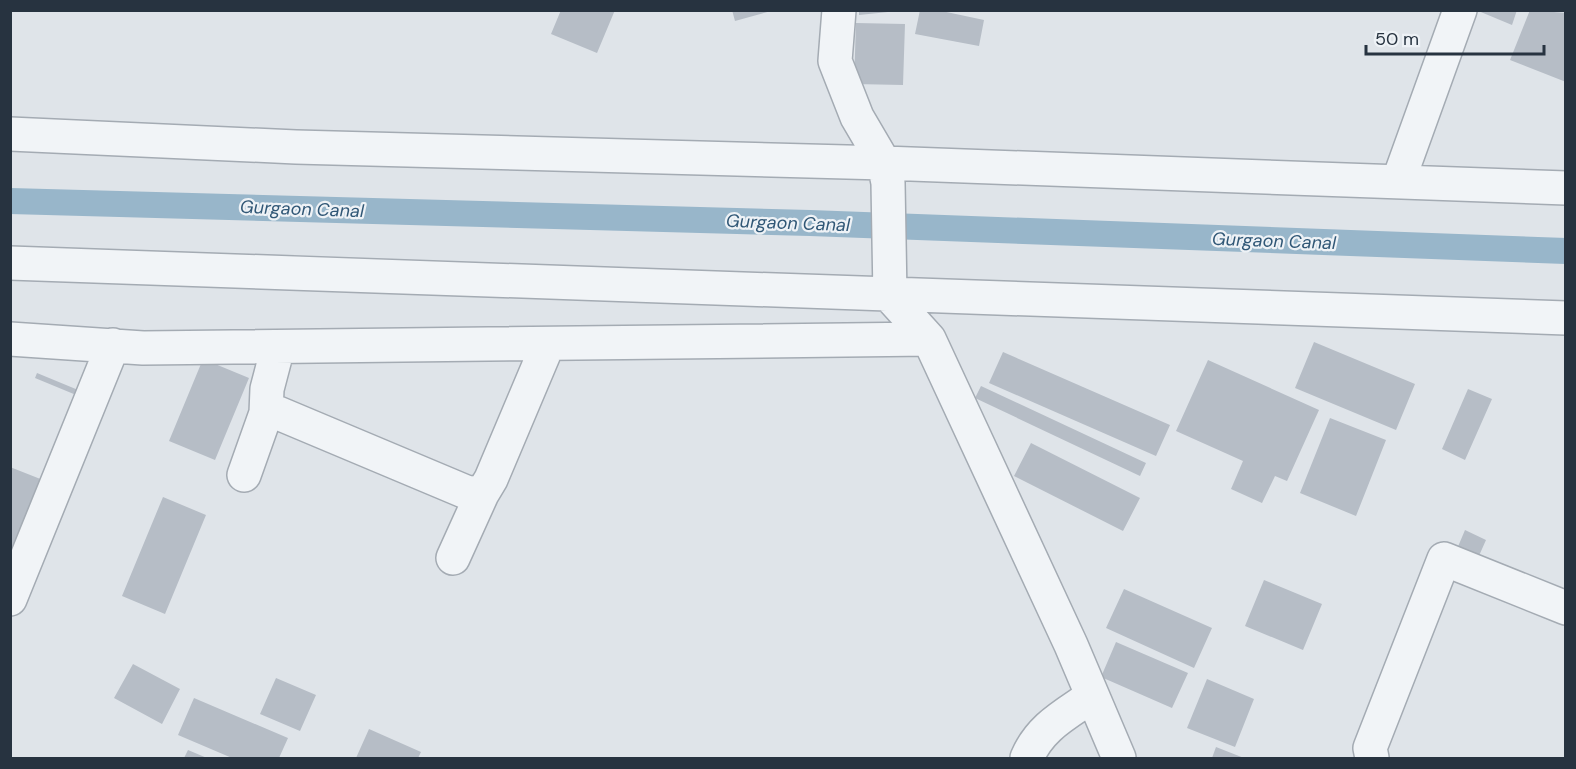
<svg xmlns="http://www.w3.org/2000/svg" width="1576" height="769" viewBox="0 0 1576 769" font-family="'DM Sans',sans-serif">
	<rect width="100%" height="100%" fill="#dfe4e9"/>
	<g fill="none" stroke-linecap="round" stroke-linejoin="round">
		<path stroke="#98b6ca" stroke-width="26" d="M10,201L810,223L1566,251"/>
	</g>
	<path fill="#b6bdc6" d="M561,10H615L597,53L551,34Z
		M732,10H771V11L735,21Z
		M859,10H888V12L859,15Z
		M920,10H937L984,20L979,46L915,34Z
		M1476,10H1517L1512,25Z
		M1530,10L1566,13V82L1510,60Z
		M856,23L905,24L903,85L854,84Z
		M1314,342L1415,384L1396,430L1295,388Z
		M1003,352L1170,425L1156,456L989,383Z
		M203,359L249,378L215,460L169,441Z
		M1208,360L1319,410L1287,481L1275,476L1262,503L1231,489L1243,461L1176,431Z
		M37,373L83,392L81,397L35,378Z
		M981,386L1146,463L1140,476L975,398Z
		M1468,389L1492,399L1465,460L1442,449Z
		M1330,418L1386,440L1356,516L1300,493Z
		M1031,443L1140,498L1123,531L1014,476Z
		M10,467L48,482L10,571Z
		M163,497L206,515L165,614L122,596Z
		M1465,530L1486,540L1478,558L1457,549Z
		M1264,580L1322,604L1303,650L1245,626Z
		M1124,589L1212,628L1194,668L1106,628Z
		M1116,642L1188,673L1172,708L1101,677Z
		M133,664L180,689L162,724L114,698Z
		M276,678L316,695L300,731L260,714Z
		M1207,679L1254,699L1235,747L1187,728Z
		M194,698L288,738L279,758H232L178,735Z
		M369,729L421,752L418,758H356Z
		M1216,747L1244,758H1212Z
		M188,750L207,758H184Z"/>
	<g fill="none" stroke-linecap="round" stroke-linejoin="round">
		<defs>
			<path id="minor" d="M839,10L835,61L857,117L884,163L888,183L890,296L929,339L1071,645L1119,758
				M10,134L296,147L884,163L1566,188
				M1398,182L1460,10
				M10,263L1566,318
				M10,339L143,348L929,339
				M266,413L267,389L278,347
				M244,475L266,413H278L466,492L482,494L491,479L548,344
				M453,558L482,494
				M10,599L113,345
				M1027,758C1040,727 1065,715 1092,696
				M1372,758L1370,748L1444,559L1566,608"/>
		</defs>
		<use href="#minor" stroke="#a4abb3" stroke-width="36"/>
		<use href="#minor" stroke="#f1f4f7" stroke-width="33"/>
	</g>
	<g text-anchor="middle" stroke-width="4.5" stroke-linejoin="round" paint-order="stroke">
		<g font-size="18" font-style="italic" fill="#305776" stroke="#eef2f6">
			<text transform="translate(302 209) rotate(2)" y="6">Gurgaon Canal</text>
			<text transform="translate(788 223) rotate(2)" y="6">Gurgaon Canal</text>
			<text transform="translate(1274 241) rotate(2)" y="6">Gurgaon Canal</text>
		</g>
	</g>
	<rect width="1576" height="769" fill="none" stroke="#273340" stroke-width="24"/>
	<path d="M1366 45v9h178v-9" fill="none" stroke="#273340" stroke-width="3"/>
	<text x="1375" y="45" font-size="18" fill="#273340" stroke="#eef2f6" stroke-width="4.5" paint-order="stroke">50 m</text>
</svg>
